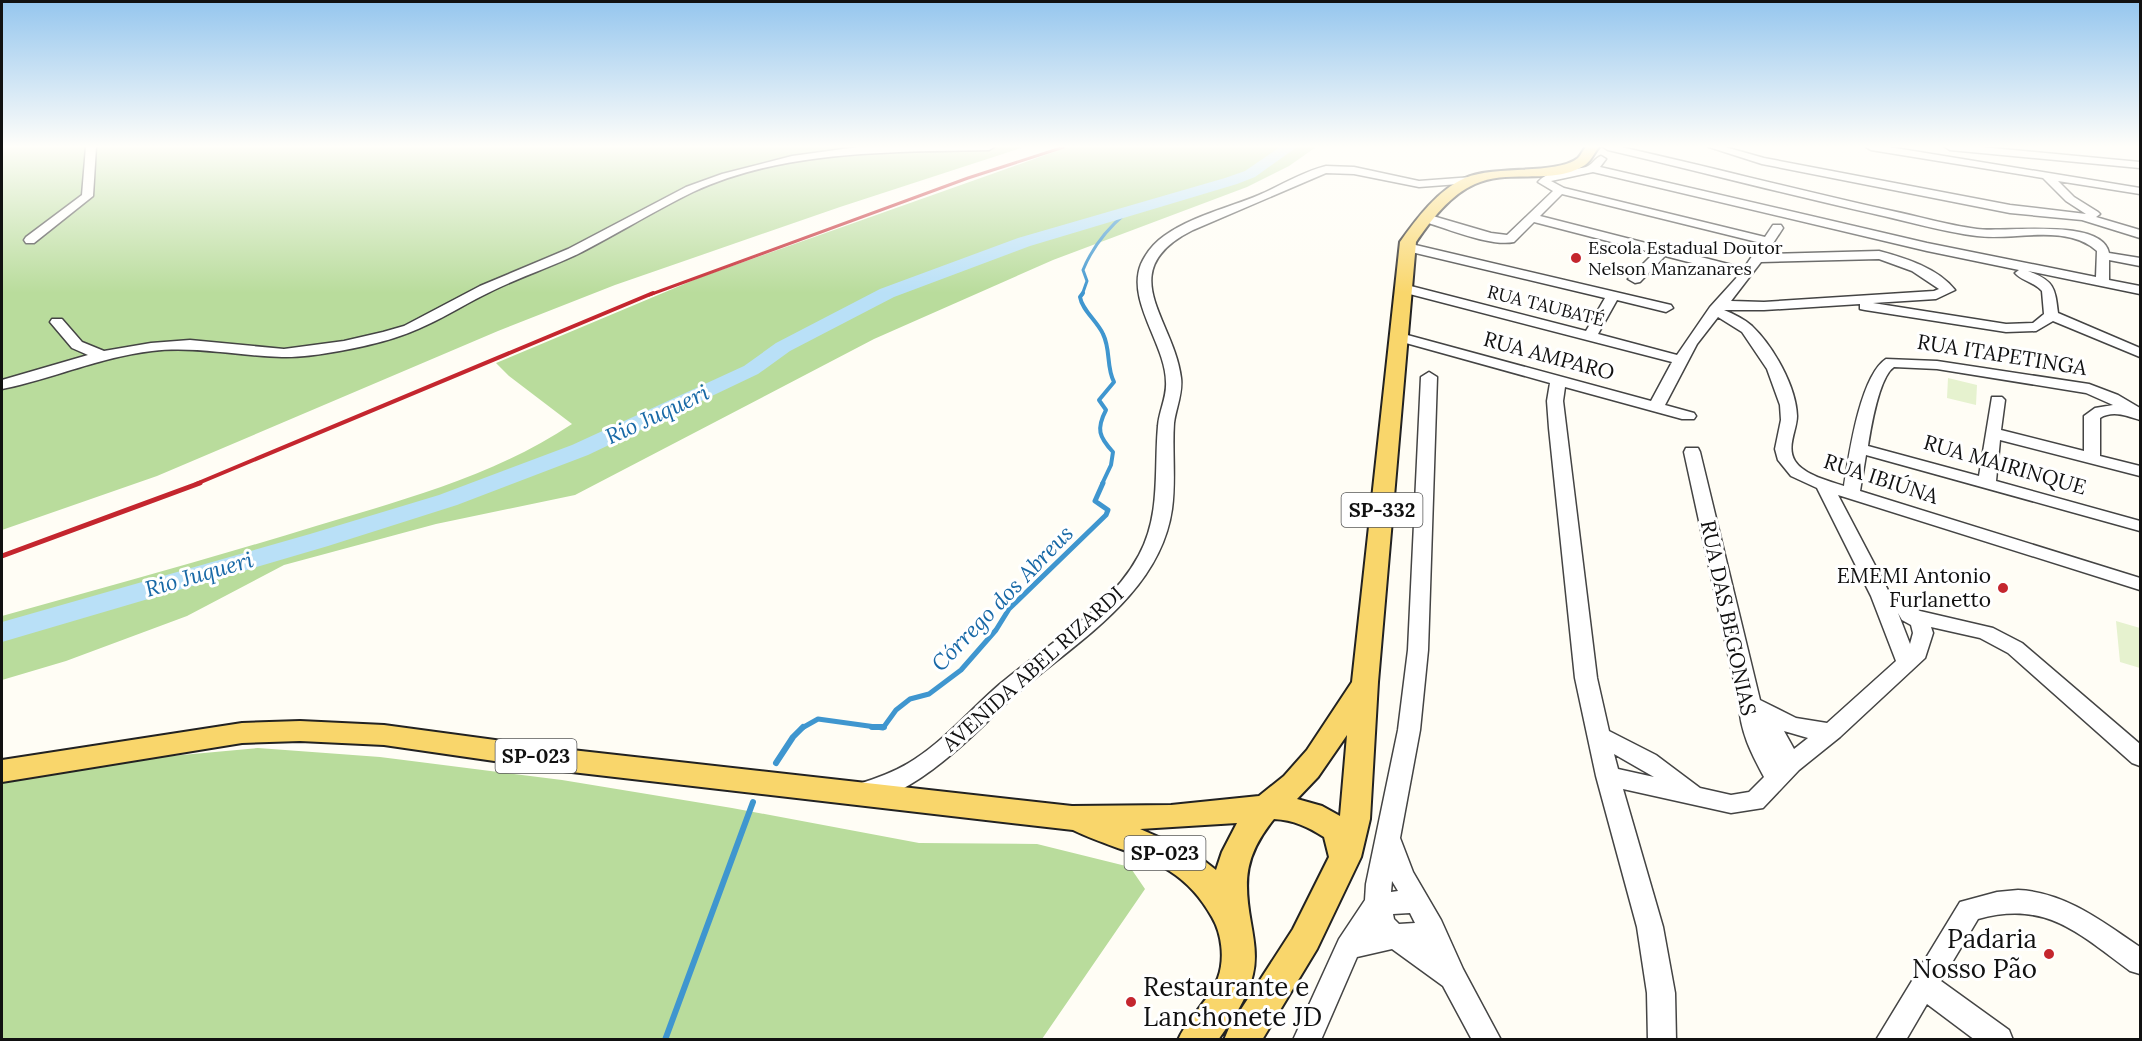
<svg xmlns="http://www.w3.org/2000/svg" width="2142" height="1041" viewBox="0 0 2142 1041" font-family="Lora,serif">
	<rect width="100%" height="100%" fill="#fffdf5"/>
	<path fill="#b9dc9c" d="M2,147H1024L840,207L615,285L498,331L157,476L2,530Z
		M1068,147H1316L1289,166L1247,187L1053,260L874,339L575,495L436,524L284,565L187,616L66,661L2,680V616C107,587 212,558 316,526C403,500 496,475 572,424L509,376L496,363L701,277Z
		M258,748L380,757L562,780L732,808L919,843L1037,844L1130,867L1145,889L1042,1039L2,1040V783L138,759Z"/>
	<path fill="#e6f2cf" d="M1948,378L1977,385L1976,405L1947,398Z
		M2116,621L2140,628V668L2120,662Z"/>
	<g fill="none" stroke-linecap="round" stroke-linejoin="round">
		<path stroke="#3f96cf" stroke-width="3" d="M1082,295L1087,281L1083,270C1092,248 1108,228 1126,213"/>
		<path stroke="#3f96cf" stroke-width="4" d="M1083,293L1080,297C1082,310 1097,321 1103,334C1111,350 1106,367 1114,382L1099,400L1106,410C1096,429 1099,437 1113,452L1111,465L1102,484"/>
		<path stroke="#3f96cf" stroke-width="5" d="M802,728L818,719L883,728L896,710L910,699L929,694L961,670L996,630L1009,609L1106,515L1108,510L1095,501L1103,483"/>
		<path stroke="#3f96cf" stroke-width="6" d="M872,727H884
			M776,763L793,737L803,727
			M665,1040L753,802"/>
		<path fill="#b9e0f7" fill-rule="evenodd" d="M1280,147H1297L1255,177L1237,184L1030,246L894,297L790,351L758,374L588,455L457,505L328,546L2,642V622L310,534L439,495L572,445L744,366L776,343L880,289L1018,238L1225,178L1245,171Z"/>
		<defs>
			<path id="minor" d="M86,147H96L93,196L34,243H26L24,240L26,237L82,195Z
				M858,147H994L989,150C892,152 782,150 693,192C654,211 617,234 578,254C549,268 517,278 488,293C457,308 428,328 394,338C366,347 311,358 282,357C238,356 196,346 152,351C100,357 52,379 2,389V380L88,355L72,348L50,322L52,319H62L82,342L104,351L151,343L190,340L284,349L344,341L383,332L404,326L480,286L568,249L686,187L722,174L792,156Z
				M1603,147H1621C1710,167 1798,190 1888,210C1917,216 1947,225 1977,229C2004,233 2102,217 2109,253L2140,258V266L2109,260V280L2140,286V294L2028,271C2054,281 2055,287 2058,313L2140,348V357L2053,321L2036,331L2006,332L1865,310L1860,309V304L1764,310H1724C1734,314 1744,319 1752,326C1773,346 1796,386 1797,416C1797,430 1786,447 1795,461C1804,475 1829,481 1844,486C1849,455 1860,376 1886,359L1937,361L2089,384L2118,395L2140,408V420C2127,416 2113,410 2100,418V456L2140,466V476L2000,440L1996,481L2140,521V531L1866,455L1860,491L2140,578V590L1838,495L1889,592L1920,611L1993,628L2022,643L2140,744V766L2132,763L2008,653L1980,638L1931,627L1933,633L1925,658L1840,737L1799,770L1763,808L1731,813L1623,789L1663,927L1675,993L1676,1040H1648L1647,993L1637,927L1596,776L1575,678L1549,428L1547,401L1550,383L1395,340L1393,337L1400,333L1651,401L1672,362L1398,291L1396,288L1398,285L1403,284L1586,331L1605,298L1407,251L1401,247L1407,243L1671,305L1673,308L1666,312L1617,300L1598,334L1677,355L1710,307L1739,275L1665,256L1640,282L1635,283L1628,279L1654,253L1534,222L1514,242C1490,247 1446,228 1422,221L1420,218L1426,214L1491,233L1507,235L1553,191L1538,182C1549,169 1570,171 1586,167C1592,165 1595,158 1601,156L1606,159L1600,167L1927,243L2096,277L2097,251C2066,223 2015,241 1977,236C1944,232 1911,222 1879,215C1788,195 1699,171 1608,150ZM1593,172L1927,251L2019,270L2015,273C2022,281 2034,282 2042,291L2044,314L2033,323L2006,324L1873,303L1936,299L1955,290C1938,268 1905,258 1879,251L1766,254L1783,228L1781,225H1773L1765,237L1564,188L1551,181ZM1562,194L1761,243L1744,268L1540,216ZM1879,259L1912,271L1939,289L1934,291L1764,302L1731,301L1761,262ZM1718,317L1742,332L1767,369L1780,405L1781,420L1775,449L1778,460L1791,476L1817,488L1871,596L1896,661L1827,723L1796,718L1760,700L1700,452L1698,448H1686L1684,452L1739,704C1740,731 1751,753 1764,777L1749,792L1731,795L1700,788L1656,755L1609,731L1597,678L1563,401L1565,387L1682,419H1694L1696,416L1694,413L1665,405L1697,344ZM1894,367L1937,369L2086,393L2113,405L2095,408L2084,416V451L2001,430L2005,400L2002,397H1992L1979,476L1868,446C1871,427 1879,377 1894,367ZM1898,613L1902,620L1911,625L1913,633L1910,644ZM1784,731L1808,738L1794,749ZM1614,754L1654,777L1618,769Z
				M1709,147H1725L1764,158L2010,205L2086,214L2066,201L2043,178L1871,150L1866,147H1889L2140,188V194L2058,181L2074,197L2098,212L2100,214L2096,217L2140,230V238L2082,220L2010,213L1762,164Z
				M1945,147H1981L2140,162V168L1950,150Z
				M1326,166L1354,167L1419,181L1472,177L1478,180L1472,183L1419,187L1354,174L1326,173L1193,230C1111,271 1174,319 1181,378C1183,393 1176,408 1174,423C1172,451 1176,480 1172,509C1161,587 1089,634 1033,680C1015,694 999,710 983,726C958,750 894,809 858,798L854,791L858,784C878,778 897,771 915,759C947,738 972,708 1000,684C1047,644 1109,611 1139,555C1161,514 1154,470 1158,426C1159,411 1167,397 1166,382C1166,345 1126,301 1141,264C1146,253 1154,243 1164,236C1192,216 1228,208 1259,195C1282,185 1302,172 1326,166Z
				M1429,372L1437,377L1428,650L1420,730L1400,838L1413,872L1441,920L1463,969L1501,1040H1472L1443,986L1392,949L1357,957L1321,1040H1293L1339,939L1365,900L1366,884L1398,730L1408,650L1421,377ZM1392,881L1398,891L1391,892ZM1410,913L1415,923L1399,924L1394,919L1393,914Z
				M2018,890C2065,892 2103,922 2140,947V974L2130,971C2078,933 2046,900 1978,919L1941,981L2009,1030L2013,1040H1975L1927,1004L1906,1040H1876L1960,902L1997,892Z"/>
			<path id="major" d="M1586,147H1599C1594,153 1591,161 1585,165C1553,186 1508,168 1475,184C1450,195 1431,220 1416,242L1378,682L1370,819L1361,857L1317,949L1262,1040H1224L1229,1028L1293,929L1329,857L1324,837C1308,827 1294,820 1274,819C1245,855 1243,879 1251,923C1254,940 1257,957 1253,974C1248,998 1232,1020 1218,1040H1178C1188,1017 1209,1001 1218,978C1225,959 1222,934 1212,917C1178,856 1129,857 1073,830L563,771L384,745L300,741L242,743L2,782V760L242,723L300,721L384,725L563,749L1072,806L1171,805L1259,796L1284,776L1307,750L1352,682L1400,242C1417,218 1438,190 1465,178C1494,165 1557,175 1578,158C1581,155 1583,150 1586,147ZM1347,735L1340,816L1322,806L1297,799L1318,777ZM1237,823L1222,852L1216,870L1193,852L1140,829Z"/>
		</defs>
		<use href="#minor" stroke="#444" stroke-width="3"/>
		<use href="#major" stroke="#222" stroke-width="4"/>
		<use href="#minor" fill="#fff" fill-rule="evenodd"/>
		<use href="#major" fill="#f9d66b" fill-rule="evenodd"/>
		<path stroke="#c4262e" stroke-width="3" d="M649,295L968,178L1064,147"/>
		<path stroke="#c4262e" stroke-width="4" d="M196,484L653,293"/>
		<path stroke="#c4262e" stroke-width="5" d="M2,556L200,483"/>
	</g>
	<linearGradient id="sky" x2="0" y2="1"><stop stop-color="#95c6ee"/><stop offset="0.5" stop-color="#fffefa"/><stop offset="1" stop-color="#fffefa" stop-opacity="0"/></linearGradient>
	<rect width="2142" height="293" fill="url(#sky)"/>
	<g fill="#c4262e" stroke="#fff" stroke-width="2">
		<circle cx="1576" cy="258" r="6"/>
		<circle cx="2003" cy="588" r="6"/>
		<circle cx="2049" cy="954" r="6"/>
		<circle cx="1131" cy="1002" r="6"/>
	</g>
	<g text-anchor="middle" stroke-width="6" stroke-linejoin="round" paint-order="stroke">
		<g font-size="18" fill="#111" stroke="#fff" text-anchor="start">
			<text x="1588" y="254">Escola Estadual Doutor<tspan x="1588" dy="21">Nelson Manzanares</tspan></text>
		</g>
		<g font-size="18" fill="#111" stroke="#fff">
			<text transform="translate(1546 306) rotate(14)" y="6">RUA TAUBATÉ</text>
		</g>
		<g fill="#fff" stroke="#585858" stroke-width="1.5">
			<rect x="1341.5" y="493" width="81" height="34" rx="4.5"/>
			<rect x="495.5" y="739" width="81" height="34" rx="4.5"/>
			<rect x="1124.5" y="836" width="81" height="34" rx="4.5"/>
		</g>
		<g font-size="20" font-weight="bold" fill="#111">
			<text x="1382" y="517">SP-332</text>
			<text x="536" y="763">SP-023</text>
			<text x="1165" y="860">SP-023</text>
		</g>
		<g font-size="21" fill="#111" stroke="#fff">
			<text transform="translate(2002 355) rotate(9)" y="7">RUA ITAPETINGA</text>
			<text transform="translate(1549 356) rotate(15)" y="7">RUA AMPARO</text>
			<text transform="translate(2005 465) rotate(16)" y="7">RUA MAIRINQUE</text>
			<text transform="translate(1881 479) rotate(18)" y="7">RUA IBIÚNA</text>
			<text transform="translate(1728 618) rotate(78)" y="7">RUA DAS BEGONIAS</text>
			<text transform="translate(1033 669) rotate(-42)" y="7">AVENIDA ABEL RIZARDI</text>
		</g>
		<g font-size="21" fill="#111" stroke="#fff" text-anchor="end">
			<text x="1991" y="583">EMEMI Antonio<tspan x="1991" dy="24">Furlanetto</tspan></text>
		</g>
		<g font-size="22" font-style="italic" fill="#1768a6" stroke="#fff">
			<text transform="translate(657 414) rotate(-25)" y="8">Rio Juqueri</text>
			<text transform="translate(199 574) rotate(-16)" y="8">Rio Juqueri</text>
			<text transform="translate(1002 598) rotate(-46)" y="8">Córrego dos Abreus</text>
		</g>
		<g font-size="26" fill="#111" stroke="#fff" text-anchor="end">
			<text x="2037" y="948">Padaria<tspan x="2037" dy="30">Nosso Pão</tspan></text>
			<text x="1143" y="996" text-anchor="start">Restaurante e<tspan x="1143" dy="30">Lanchonete JD</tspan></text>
		</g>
	</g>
	<rect width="2142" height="1041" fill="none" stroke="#111111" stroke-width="6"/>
</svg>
